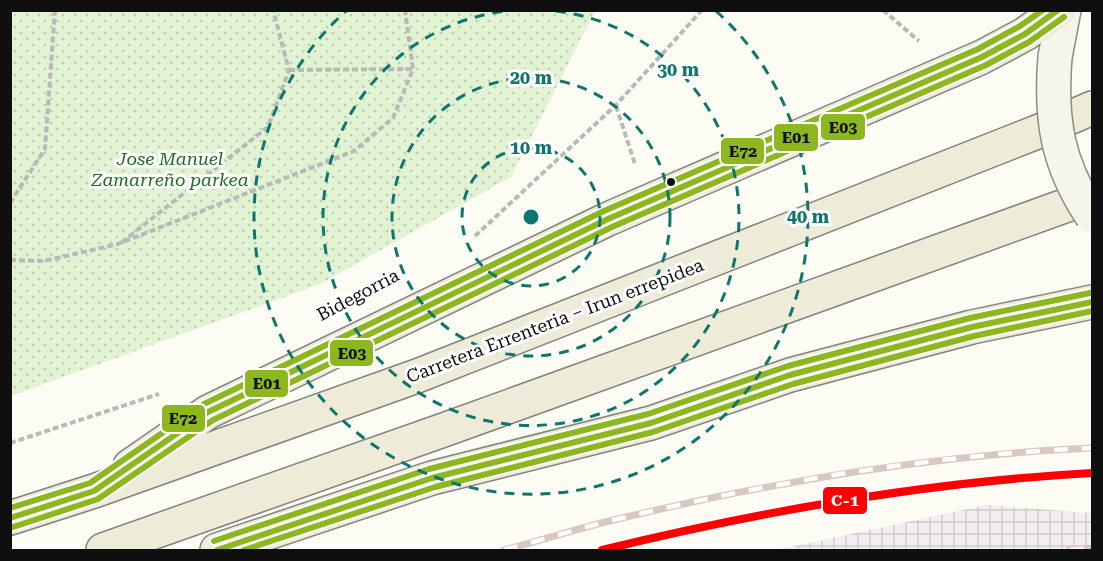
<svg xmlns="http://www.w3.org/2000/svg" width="1103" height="561" viewBox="0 0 1103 561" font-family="'Roboto Serif',serif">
	<defs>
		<pattern id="industrial-grid" width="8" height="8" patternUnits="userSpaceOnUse" patternTransform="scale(1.5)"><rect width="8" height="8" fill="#f4eef0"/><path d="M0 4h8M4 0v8" fill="none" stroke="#d0cbcd"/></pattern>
		<pattern id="park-dots" width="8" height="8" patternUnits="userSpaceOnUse" patternTransform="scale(1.5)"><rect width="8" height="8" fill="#e1f3d3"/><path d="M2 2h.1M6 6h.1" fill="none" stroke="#c0cfb4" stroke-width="1.8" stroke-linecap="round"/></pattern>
	</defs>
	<rect width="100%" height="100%" fill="#fcfbf4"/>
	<path fill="url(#industrial-grid)" d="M986,505L1092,513V550H777Z"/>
	<path fill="url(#park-dots)" d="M11,10H595V11L511,177L320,284L11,396Z"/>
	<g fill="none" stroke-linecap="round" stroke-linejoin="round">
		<defs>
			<path id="secondary" d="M1055,57L1064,10"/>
			<path id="primary" d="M130,466L208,412L608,219L982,57L1025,34L1059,10
				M10,518L94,491L417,376L1037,132L1092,108
				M103,550L438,432L1092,196
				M217,550L432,478L651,423L790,375L972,327L1092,302"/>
		</defs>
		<use href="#secondary" stroke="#8c8c89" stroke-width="36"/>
		<use href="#primary" stroke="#83837f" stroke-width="36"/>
		<path stroke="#b9b9b8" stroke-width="4" stroke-dasharray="6 3" stroke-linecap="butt" d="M883,10L919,41
			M289,70L413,69
			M616,106L635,164
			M10,203L45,149L55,10
			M475,236L616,105L702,10
			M122,242L268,127L289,70L273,10
			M10,260L44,261L118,244L354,151L393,118L413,69L405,10
			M10,443L159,394"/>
		<use href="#secondary" stroke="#f5f5eb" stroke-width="33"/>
		<use href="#primary" stroke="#eeebd9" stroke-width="33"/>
		<defs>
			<path id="rail" d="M504,550C543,540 582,527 622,518C777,481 933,455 1092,448
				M1070,550L1092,548"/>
		</defs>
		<use href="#rail" stroke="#d9c7c4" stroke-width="7"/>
		<use href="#rail" stroke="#fff" stroke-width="4.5" stroke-dasharray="14" stroke-linecap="butt"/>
		<defs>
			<path id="secondary-bridge" d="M1055,57C1050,119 1057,164 1092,216"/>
		</defs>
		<use href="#secondary-bridge" stroke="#8c8c89" stroke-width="36" stroke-linecap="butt"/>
		<use href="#secondary-bridge" stroke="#f5f5eb" stroke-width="33"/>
		<defs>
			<path id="bus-1" d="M10,518L94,491L208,412L608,219L982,57L1025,34L1058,10
				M217,550L432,478L651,423L790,375L972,327L1092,302"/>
			<path id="bus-2" d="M13,527L98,499L213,420L612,227L986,65L1029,42L1064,17
				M244,550L435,487L653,432L793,384L974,336L1092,311"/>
			<path id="bus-3" d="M10,508L90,483L204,404L604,211L978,49L1020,26L1043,10
				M214,541L429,469L648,414L788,366L970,318L1090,293"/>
		</defs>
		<use href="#bus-1" stroke="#fff" stroke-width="10"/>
		<use href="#bus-2" stroke="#fff" stroke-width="10"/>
		<use href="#bus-3" stroke="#fff" stroke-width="10"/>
		<use href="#bus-1" stroke="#8cb71e" stroke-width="6"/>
		<use href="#bus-2" stroke="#8cb71e" stroke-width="6"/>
		<use href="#bus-3" stroke="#8cb71e" stroke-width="6"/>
		<defs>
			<path id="rail-1" d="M602,550C762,511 927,482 1092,473"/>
		</defs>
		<use href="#rail-1" stroke="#fff" stroke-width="12"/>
		<use href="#rail-1" stroke="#f00" stroke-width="8"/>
	</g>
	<g fill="none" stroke="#0f766e" stroke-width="3" stroke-dasharray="10 8">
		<circle cx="531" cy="217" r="69"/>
		<circle cx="531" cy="217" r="139"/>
		<path d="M556 11A208 208 0 1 1 506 11"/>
		<path d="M716 11A277 277 0 1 1 346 11"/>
	</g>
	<circle fill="#0f0f0f" stroke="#fff" stroke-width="2" cx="671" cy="182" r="5"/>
	<g text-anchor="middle" stroke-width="6" stroke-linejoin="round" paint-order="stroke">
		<g font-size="18" font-style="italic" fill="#206b1c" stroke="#fff">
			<text x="170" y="165">Jose Manuel<tspan x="170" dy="21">Zamarreño parkea</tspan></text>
		</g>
		<g font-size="18" fill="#0f0f0f" stroke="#fff">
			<text transform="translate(358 295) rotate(-28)" y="6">Bidegorria</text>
			<text transform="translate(555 321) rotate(-21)" y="6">Carretera Errenteria – Irun errepidea</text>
		</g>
	</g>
	<circle cx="531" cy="217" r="9" fill="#0f766e" stroke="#fff" stroke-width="3"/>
	<g font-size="18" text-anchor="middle" font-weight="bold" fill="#0f766e" stroke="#fff" stroke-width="6" stroke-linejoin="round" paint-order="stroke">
		<text x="678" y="76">30 m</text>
		<text x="531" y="84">20 m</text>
		<text x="531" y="154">10 m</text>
		<text x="808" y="223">40 m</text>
	</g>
	<g stroke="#fff" stroke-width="2">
		<rect x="820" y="113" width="46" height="28" rx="6" fill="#8cb71e"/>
		<rect x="773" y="123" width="46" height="29" rx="6" fill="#8cb71e"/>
		<rect x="720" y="137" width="45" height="28" rx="6" fill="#8cb71e"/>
		<rect x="329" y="339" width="45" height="28" rx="6" fill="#8cb71e"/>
		<rect x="244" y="369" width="45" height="29" rx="6" fill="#8cb71e"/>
		<rect x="161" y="404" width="45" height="29" rx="6" fill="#8cb71e"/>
		<rect x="822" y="486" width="46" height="29" rx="6" fill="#f00"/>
	</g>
	<g font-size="16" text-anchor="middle" font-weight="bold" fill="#fff">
		<text x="845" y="506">C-1</text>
	</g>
	<g font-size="16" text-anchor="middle" font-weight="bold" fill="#111">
		<text x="843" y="133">E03</text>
		<text x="796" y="143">E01</text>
		<text x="743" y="157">E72</text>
		<text x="352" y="359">E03</text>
		<text x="267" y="389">E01</text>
		<text x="183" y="424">E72</text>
	</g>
	<rect width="1103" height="561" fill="none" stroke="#0f0f0f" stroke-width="24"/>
</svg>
